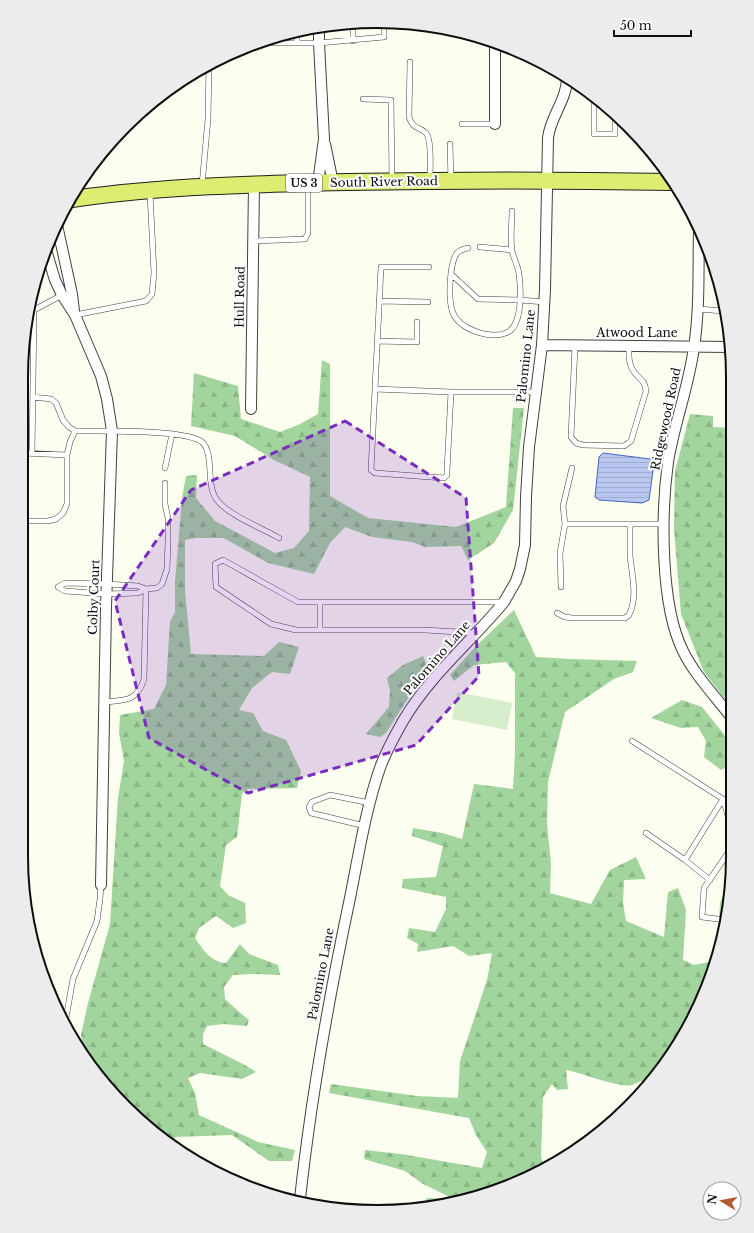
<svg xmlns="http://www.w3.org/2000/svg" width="754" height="1233" viewBox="0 0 754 1233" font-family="'Libre Baskerville',serif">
	<defs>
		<pattern id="forest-firs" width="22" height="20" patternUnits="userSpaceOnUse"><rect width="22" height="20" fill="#a2d59d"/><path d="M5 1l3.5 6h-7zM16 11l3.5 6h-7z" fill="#8ab686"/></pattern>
		<pattern id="water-rules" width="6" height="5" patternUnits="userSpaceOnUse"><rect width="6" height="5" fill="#b9c8f1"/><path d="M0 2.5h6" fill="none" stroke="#9eabcd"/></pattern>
	</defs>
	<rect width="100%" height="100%" fill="#fcfef0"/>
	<path fill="url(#forest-firs)" d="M322,360L330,364V496L368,518L456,527L506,507L513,408H524L513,510L494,543L468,560L461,546L425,547L412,542L372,537L345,527L330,543L314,574L268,563L224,538H196L185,540V591L191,654L264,656L279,642L299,647L290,674L272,672L252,688L239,710L253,713L263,731L286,740L301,771L297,788L248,789L242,794L237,837L226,845L220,886L228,895L245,903L246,923L233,928L216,916L199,928L195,938C203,950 211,962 226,963L240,944L249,954L278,965L280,975L251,974L233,975L224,987L225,999L238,1011L249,1020L247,1026L223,1024L207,1026L203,1034V1044L245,1065L256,1072L242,1079L200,1073L188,1078L195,1093L199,1115L258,1142L295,1150L292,1161H269L232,1135L175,1137V1146L160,1139L94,1073L84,1053L81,1035L88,1003L110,924L118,798L124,761L119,733L120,715L154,709L166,685L170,622L175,612V582L182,498L186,476L197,475L196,498L215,521L275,553L294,548L309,531L310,477L274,460L235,436L191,426L194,373L238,386L241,419L280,432L298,425L318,414Z
		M690,414L713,416V427L732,428L731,707L704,672L681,614L674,529L675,471Z
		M514,610L536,657L571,659L637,661L633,672L614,679L565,712L548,782L547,824L551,863L550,893L591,904L610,870L636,857L646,879L624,880L623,903L626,921L664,937L668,892L678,888L686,910L683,960L694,965L714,961L706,992L660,1073L649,1083L641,1081C638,1082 635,1084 632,1085C617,1088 583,1073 566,1070L568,1089L557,1090L552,1084L543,1097L541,1157L544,1165L491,1193L424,1204L427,1198L454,1199L423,1184L405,1171L364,1159L365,1150L401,1154L482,1168L487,1152L476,1135L469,1118L329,1093L331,1084L417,1096L458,1098L460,1061L487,980L492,953L469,956L453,946L417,952L418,944L407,938L409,928L435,932L446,909V897L402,888L403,879L436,877L443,846L412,836L413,828L442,833L462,839L474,784L513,789L515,753V673L506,662L474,665L454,681L450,675L477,645Z
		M423,656L429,670L421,678L386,733L380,737L366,734L389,707L390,691L387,678L403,665Z
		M682,700L702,707L726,737L731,750V765L721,770L704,757L706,741L698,727L681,728L651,718Z
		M730,878V902L718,946L720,903Z"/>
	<path fill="#d7eecd" d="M457,692L512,703L507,730L452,719Z"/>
	<path fill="url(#water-rules)" stroke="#4663c2" d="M603,453L650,459L654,463L649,500L642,503L599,500L595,497L599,457Z"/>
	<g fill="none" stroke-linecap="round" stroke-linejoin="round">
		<defs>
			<path id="service" d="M297,32V43
				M270,38V43H319L384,37V22
				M353,41V23
				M410,62L409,117C413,130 419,126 426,133C432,139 430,171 430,180
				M594,95V134H615V114
				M363,99L391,100L392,178
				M462,124H495
				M450,144L451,180
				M202,185L208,119L209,64
				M254,241L305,239L308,233V186
				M480,247L512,250
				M468,248C463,249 460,250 457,253C449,264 448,301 453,313C460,330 490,339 506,333C523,327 521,289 519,274C518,266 514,259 512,251C510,239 512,223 512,211
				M452,275L478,299L520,300L545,302
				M379,301L428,302
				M698,309L724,311
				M30,310H34L62,295
				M75,315L146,301L152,294L154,273L150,193
				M377,341L417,342V322
				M575,346L571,437L576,443L583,445L624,446L631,441L646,391C645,380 640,380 634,372C628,364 629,355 629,346
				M375,389L381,267H429
				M451,392L447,471V475L444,478L375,473L371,470L375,389L451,392H536
				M33,397L51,399L56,403L63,420L69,427L75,431C98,431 187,429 202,442C215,454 205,485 217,500C228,515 262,528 279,538
				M32,454L34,310
				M67,455L70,442L75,431
				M165,468L172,434
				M23,521H48L56,519L63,513L67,504V455L23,453
				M565,524L563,506L572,468
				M58,587L65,591L107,594L138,593L146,589L157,588L162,584L167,569L168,542V518L165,504V483
				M58,587L65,583L107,584L138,586L146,589
				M561,587L560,553L565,524H663
				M557,613L565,617L572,618H625L629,615C638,597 632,575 630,556C630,546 630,535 630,525
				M320,630V602
				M475,633L425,630H296L271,624L216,587L215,564L223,560L298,602H503
				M104,702C125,700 137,702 144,679L146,589
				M632,741L723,799L730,823
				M365,826L311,813L309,807L312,802L330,795L370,803
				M646,833L685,860
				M710,880L685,860L723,799
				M725,920L702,917L704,888L730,850V844
				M66,1018L73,979L97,921L100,899L101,885"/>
			<path id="minor" d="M495,43V124
				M325,144L333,183
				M318,183L324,139L319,43V27
				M57,225L72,294L74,311
				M699,229C698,268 700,308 694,347C689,386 674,424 668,462C661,513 660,605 683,651C694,674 715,696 731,717
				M46,250L55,280L62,295L75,315L101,376L107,399L112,431L106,607L101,885
				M542,345L731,347
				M251,409L254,184
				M300,1199C311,1098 329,997 350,898C359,853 366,807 381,765C387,750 395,735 403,721C430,675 471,642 504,602L516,581L520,569L525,545L526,497L529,447L542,345L545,290L548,138C550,117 567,100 567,78"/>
			<path id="primary" d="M72,199C163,186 255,184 347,182C455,180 564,180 673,182"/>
		</defs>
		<use href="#service" stroke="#414141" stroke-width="6"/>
		<use href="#minor" stroke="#414141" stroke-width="12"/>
		<use href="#primary" stroke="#1f1f1f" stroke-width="18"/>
		<use href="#service" stroke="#fff" stroke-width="5"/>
		<use href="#minor" stroke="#fff" stroke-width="10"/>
		<use href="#primary" stroke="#deed71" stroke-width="16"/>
	</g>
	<path fill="#7b2cbf" fill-opacity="0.2" stroke="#7b2cbf" stroke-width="3" stroke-dasharray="8 5" stroke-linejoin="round" d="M345,421L466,498L479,676L416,745L248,793L149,738L115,601L191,490Z"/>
	<g text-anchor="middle" stroke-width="4" stroke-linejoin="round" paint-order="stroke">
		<rect fill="#fff" stroke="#565656" stroke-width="1" x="286" y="174" width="36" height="18" rx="3"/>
		<g font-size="11" font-weight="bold" fill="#0e0e0e">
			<text x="304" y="187">US 3</text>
		</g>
		<g font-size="12" fill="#0e0e0e" stroke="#fff">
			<text transform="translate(384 182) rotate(-1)" y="4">South River Road</text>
			<text transform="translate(240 297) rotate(-89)" y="4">Hull Road</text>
			<text x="637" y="337">Atwood Lane</text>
			<text transform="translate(526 356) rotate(-84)" y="4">Palomino Lane</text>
			<text transform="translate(666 419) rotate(-78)" y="4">Ridgewood Road</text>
			<text transform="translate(94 597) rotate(-88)" y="4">Colby Court</text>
			<text transform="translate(437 658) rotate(-49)" y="4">Palomino Lane</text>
			<text transform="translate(321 974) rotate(-79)" y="4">Palomino Lane</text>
		</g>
	</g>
	<path d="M0 0H754V1233H0ZM377 28H377A349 349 0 0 1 726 377V856A349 349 0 0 1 377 1205H377A349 349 0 0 1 28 856V377A349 349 0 0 1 377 28Z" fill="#ececec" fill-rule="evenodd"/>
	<path fill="none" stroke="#0e0e0e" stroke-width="2" d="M377 28H377A349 349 0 0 1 726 377V856A349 349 0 0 1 377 1205H377A349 349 0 0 1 28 856V377A349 349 0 0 1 377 28Z"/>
	<g transform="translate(722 1201) rotate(280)"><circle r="19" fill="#ffffff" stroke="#9f9f9f"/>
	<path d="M0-3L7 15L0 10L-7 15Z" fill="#b35a31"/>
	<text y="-6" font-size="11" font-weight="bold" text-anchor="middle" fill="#0e0e0e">N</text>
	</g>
	<path d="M614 30v6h77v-6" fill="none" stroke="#0e0e0e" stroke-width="2"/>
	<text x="620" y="30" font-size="12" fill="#0e0e0e" stroke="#ffffff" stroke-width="3" paint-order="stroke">50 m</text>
</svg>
